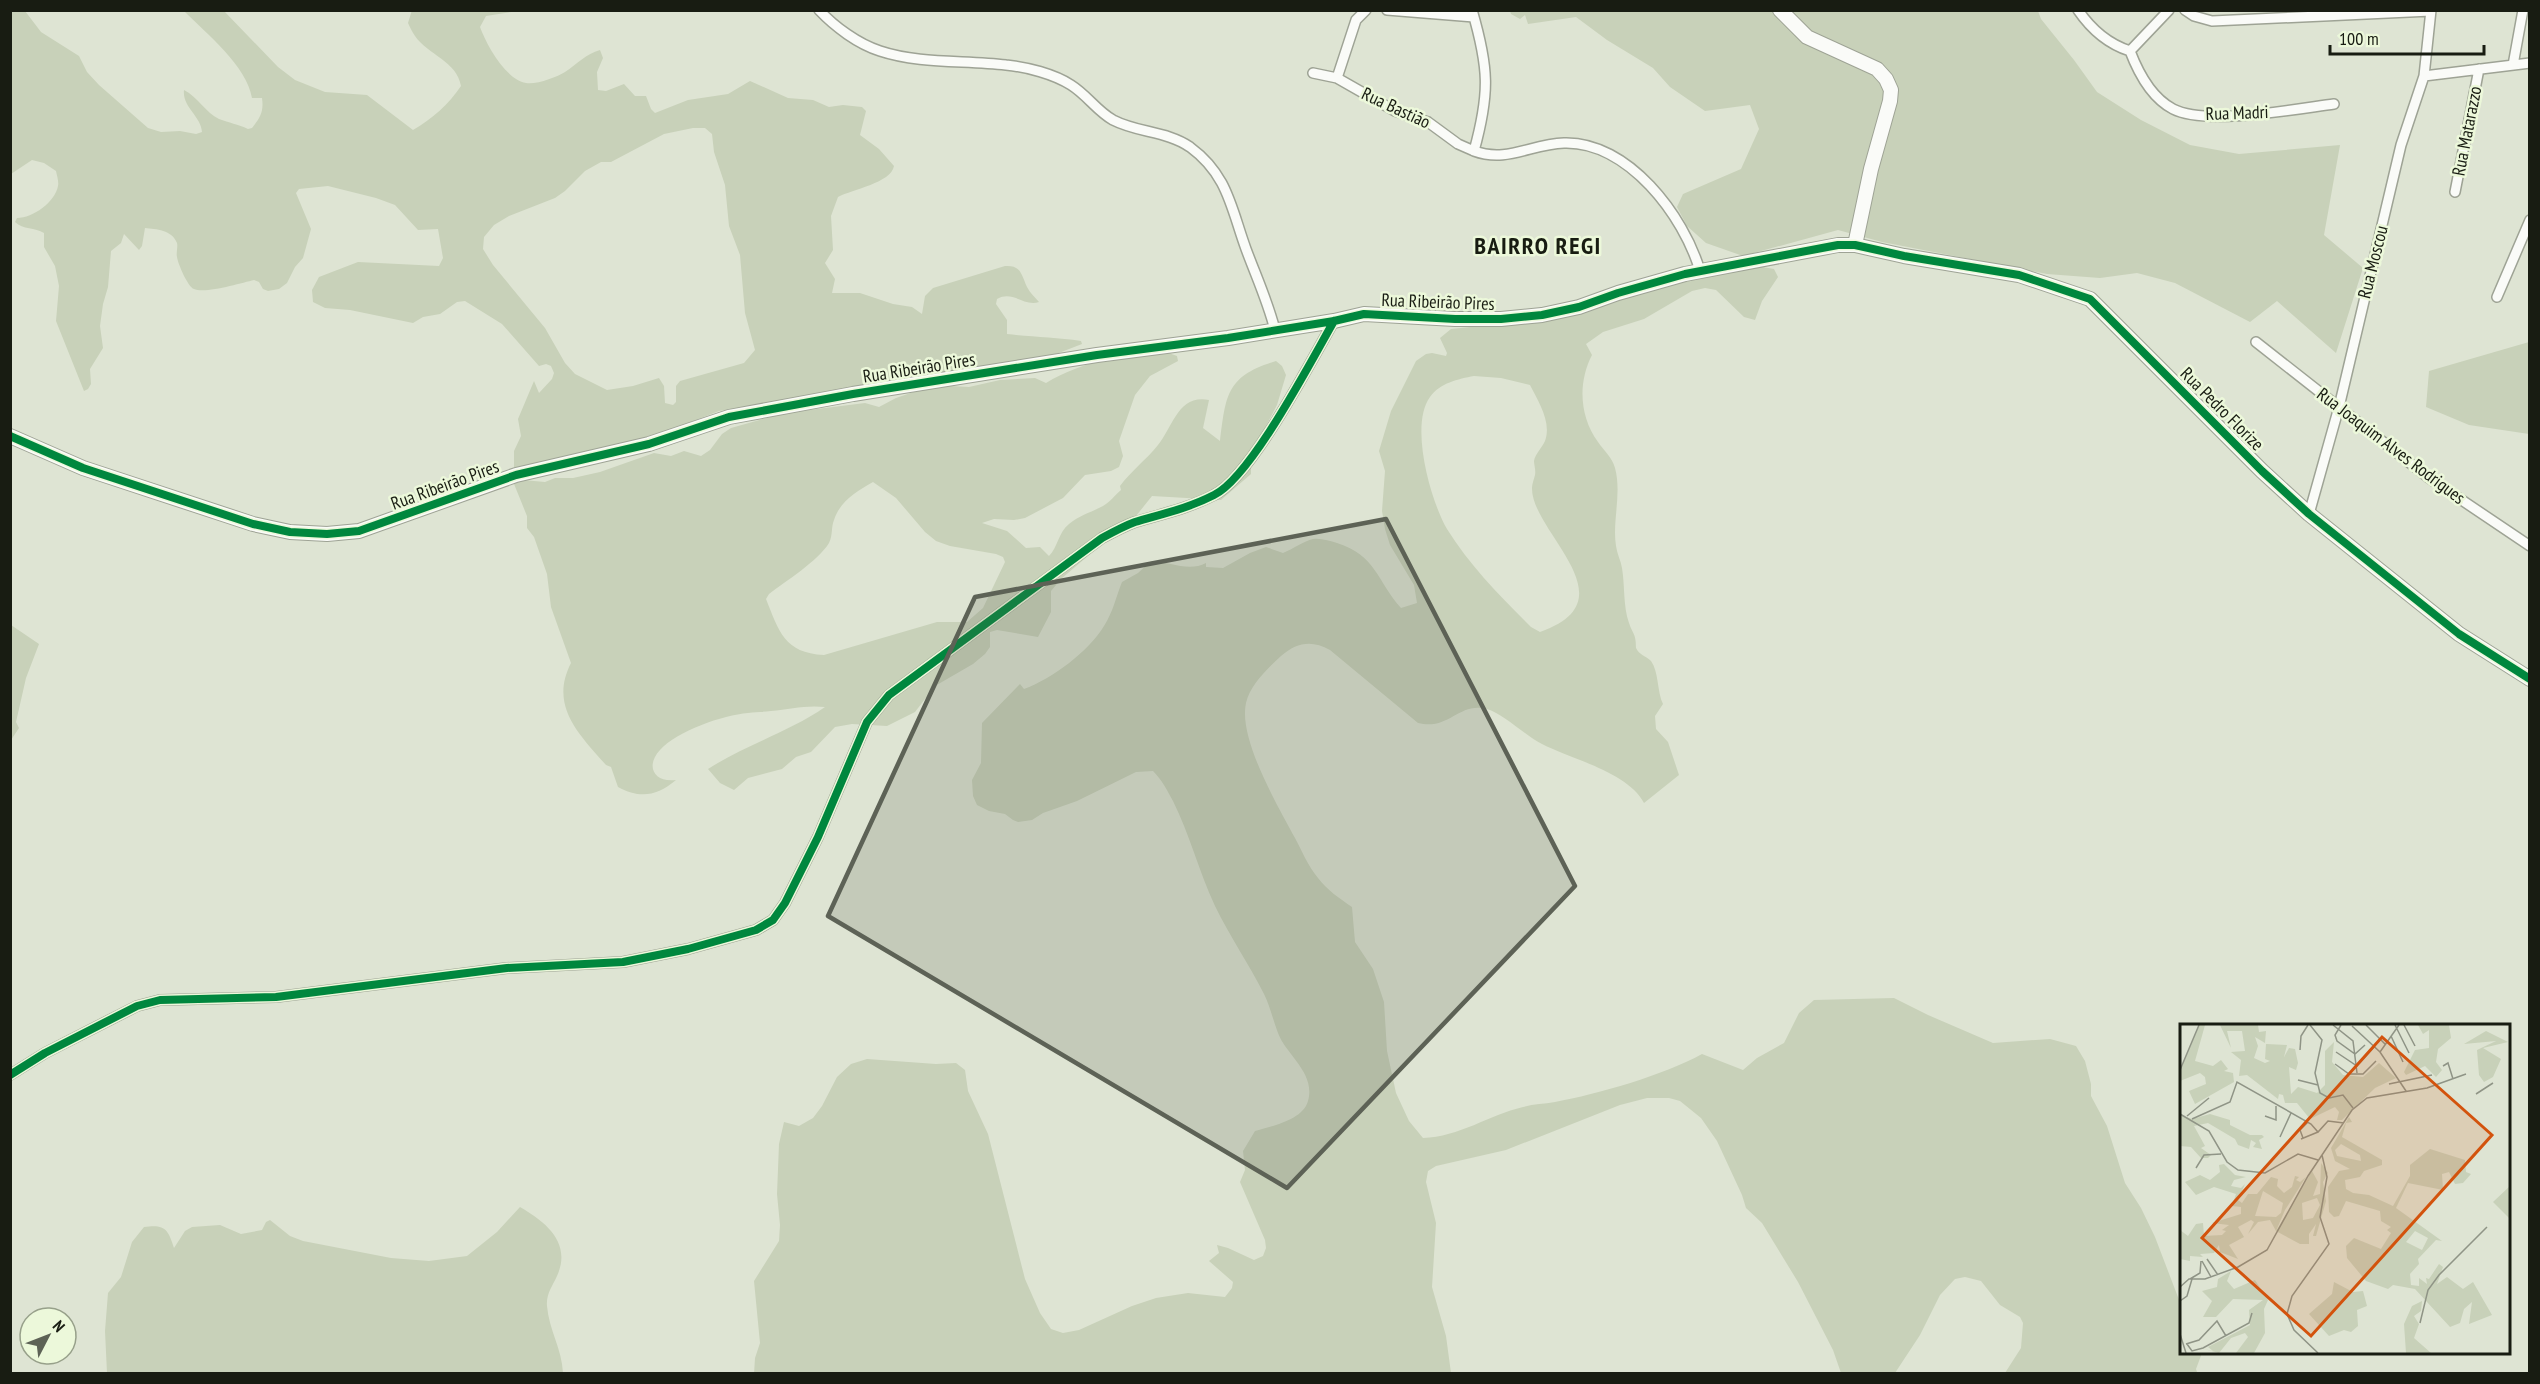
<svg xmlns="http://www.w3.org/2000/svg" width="2540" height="1384" viewBox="0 0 2540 1384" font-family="'PT Sans Narrow',sans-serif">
	<rect width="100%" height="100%" fill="#dee4d3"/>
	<path fill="#c8d1b9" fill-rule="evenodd" d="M11,11H25L41,32L79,56L87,72L99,85L148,128L161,132L180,131L196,134L202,132C201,116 182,107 184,90C198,97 206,113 219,119C229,123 238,124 248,129L252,128C260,118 264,112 262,98H252C247,66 206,33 184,11H224L278,67L295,80L325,92L367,95L413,130C432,119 449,104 461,86C457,61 428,55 415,36C412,32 410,27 408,23L412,10L517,11L486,16L480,27C486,44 506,80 526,83C536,85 557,77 565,72C577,64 586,54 600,50L603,58L597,72L598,90L606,91L624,84L635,96H646L651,109L655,113L688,100L728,94L750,81L788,98L813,100L829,107L843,105L862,107L866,111L860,135L879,149L894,166C891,183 853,189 838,197L831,216L833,250L825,263L835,279L832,293H860L893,304L912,307L922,314L925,296L933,288L1005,266C1021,265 1021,274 1027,287C1030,293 1035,297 1039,302C1024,307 1013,290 997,299L996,304L1007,320V334C1032,337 1056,337 1081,341L1082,344L1051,356L1018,363L847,388L814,396L719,411L650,438L595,449L541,465L514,477V451L521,436L518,419L534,381L539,393L552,379L554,373L551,366L546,364L539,366L502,324L465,301L457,302L440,314L423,317L413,323L350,310L325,308L313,302L312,290L319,277L358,262L439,266L443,258L438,229L418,230L395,205L376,198L328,186L299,189L296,193L311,229L303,258L295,267L287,283L279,289L268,291L263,289L259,282L254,280C241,283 205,294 194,289C188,287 178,264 177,257C176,253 178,247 177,243C172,230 156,229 145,228L142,246L139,250L124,234L121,243L111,251L108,287L103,304L100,326L103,348L90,369L91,384L88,389L84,391L56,321L59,286L55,266L44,247V233C35,227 23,230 15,222L17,218C33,218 55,202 58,186C59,182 57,176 56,171L44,163L32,160L11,174ZM693,128H705L712,134L714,152L725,185L729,226L740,255L745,313L755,350L744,363L680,381L676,386V402L673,405L665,403L664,386L659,378L633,386L607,390L575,374L565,363L545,328L493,265L483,249L484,237L494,225L509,216L555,198L565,191L585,171L601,162H611L664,134Z
		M1510,11H2038L2041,19L2074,60L2097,92L2141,120L2190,145L2239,154L2340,145L2324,235L2363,268L2336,353L2277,301L2250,322L2175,283L2137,273L2100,278L2047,274L1882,242L1838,230L1743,256L1706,243L1687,226L1677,207L1683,194L1741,169L1759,129L1750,105L1705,111L1670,87L1653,68L1607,40L1576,17L1528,24L1525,15L1520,19L1511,14Z
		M1757,266L1774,269L1778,277L1762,301L1755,320L1744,317L1716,290L1705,288L1692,291L1644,319L1603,332L1586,344L1592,355C1578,382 1579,416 1598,442C1604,451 1612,457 1615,468C1622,494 1612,521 1616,546C1617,554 1621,561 1622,568C1625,586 1623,606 1629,623C1633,635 1636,633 1636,648C1639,655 1646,656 1651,661C1659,672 1657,692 1663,704L1655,716L1656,729L1668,742L1679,775L1644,803C1628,772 1571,759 1542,744C1526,736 1502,713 1487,709C1459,701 1449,731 1418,723L1330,650C1312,640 1297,642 1281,656C1268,668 1250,685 1246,703C1238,739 1278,806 1295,838C1302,851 1308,866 1318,878C1327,890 1339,898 1352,907L1355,942L1373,969L1384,1002L1387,1051L1396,1093L1409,1121L1423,1138C1459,1137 1489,1115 1523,1107C1533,1104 1544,1104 1555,1102C1598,1094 1664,1075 1702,1054L1743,1070L1757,1058L1784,1043L1799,1013L1814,1000L1894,998L1928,1015L1993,1043L2050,1039L2076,1046L2085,1061L2091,1084V1096L2107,1126L2125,1183L2141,1208L2155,1237L2181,1305L2182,1352L2202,1353L2196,1369L2197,1372L2194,1374L2005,1373L2021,1348L2023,1323L2020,1317L2000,1305L1981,1281L1965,1277L1955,1279L1940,1295L1920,1335L1895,1373H1841L1833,1350L1798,1282L1762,1223L1746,1208L1742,1195L1717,1141L1701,1118L1680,1101L1669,1098H1647L1620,1105L1506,1150L1436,1166L1428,1171L1426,1182L1436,1223L1432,1287L1446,1336L1451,1373L754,1374L755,1358L760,1343L754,1281L779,1241L780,1225L777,1194L779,1144L784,1122L799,1126L813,1118L822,1106L837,1077L851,1064L867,1059L936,1064L956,1063L965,1070L968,1091L988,1134L1025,1279L1040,1313L1051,1329L1063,1333L1079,1330L1132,1306L1156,1298L1188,1293L1225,1297L1232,1288L1233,1282L1209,1261L1219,1253L1217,1245L1228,1248L1254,1260L1263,1256L1266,1248L1265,1240L1240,1182L1245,1170L1243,1151L1255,1131C1272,1126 1303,1120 1308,1101C1316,1073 1286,1055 1278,1033C1273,1020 1270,1006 1264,994C1249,964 1230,937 1215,906C1199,872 1190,835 1173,801C1167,790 1162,780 1153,771L1136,772L1077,801L1043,813L1032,820L1018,822L1013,820L1005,814L989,811L977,805L973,796L972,780L981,763L982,723L1020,684L1024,689C1052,679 1089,651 1104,626C1113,612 1116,597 1122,582L1138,573L1151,561C1170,562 1189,572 1206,563V567L1223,568L1250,553L1266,547L1283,553C1293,549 1304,541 1313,539C1321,538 1330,541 1337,543C1376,555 1377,581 1401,608L1417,603L1414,585L1390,545L1385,529L1382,511L1385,471L1379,451L1391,411L1416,361L1426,354L1432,353L1446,356L1447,353L1440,338L1451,329L1499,324L1683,275ZM1474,376L1501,378L1530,385C1538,401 1552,422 1545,441C1542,448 1535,454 1534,461C1534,465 1536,470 1535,475C1534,479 1532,484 1532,488C1531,532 1633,600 1540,632L1531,627C1500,596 1470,566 1447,529C1431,502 1409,425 1430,397C1440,383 1458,379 1474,376Z
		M2529,342V434L2469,425L2426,407L2429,371Z
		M1166,352L1177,356L1178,361L1150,376L1135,395L1119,441L1123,456L1119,467L1111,471L1085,475L1063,498L1025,518L1014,520L994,519L982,523L1007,531L1026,548L1040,547L1049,556C1058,547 1058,533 1069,524C1080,515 1092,512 1103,506C1109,503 1116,494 1121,490L1120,486C1131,471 1146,460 1158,445C1173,427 1178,394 1209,400L1203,428L1220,441C1226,395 1226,376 1276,361L1282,366L1286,375L1277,405L1251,455V474L1221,500L1152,496L1132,521L1103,543L1061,579L1051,591V612L1038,637L997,630L990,632V647L985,654L973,664L935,686L915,712L887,726L852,724L835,727L811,752L796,757L782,769L748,778L734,790L720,783L708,769C745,745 789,732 825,707C806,705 790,709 771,711C763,712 756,712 748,713C723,715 677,731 660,750C645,766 654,783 676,780C657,796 640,799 618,787L611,767L606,765C579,734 549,706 571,663L551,607L547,574L534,537L527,528V516L512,479L545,482L555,478H573L600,472L654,453L671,456L684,451L701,456L710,450L722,434L731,428L785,413L865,403L879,407L896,398L934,385L969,387L1000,380L1035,378L1046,383C1082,361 1125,354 1166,352ZM873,482L896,498L925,532L936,541L950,546L996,554L1003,557L1005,562L983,608L967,622H937L824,655C784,653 779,631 766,599L769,594C786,581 818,561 829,543C833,535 831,527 834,520C840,501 857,491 873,482Z
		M11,625L39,644L26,678L16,722L19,728L11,740Z
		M520,1207C546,1222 572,1243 557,1276C552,1287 546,1294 547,1306C549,1330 562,1349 563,1373H107L105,1331L108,1293L121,1277L132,1242L144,1227C165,1224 168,1229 174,1248L185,1231L192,1227L220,1225L241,1234L262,1230L266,1222L270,1220L290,1236L303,1241L391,1258L429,1261L467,1256L497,1232Z"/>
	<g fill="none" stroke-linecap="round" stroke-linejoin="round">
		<defs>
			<path id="street" d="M819,10C835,27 858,44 880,51C919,64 965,60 1006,65C1027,67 1054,74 1071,85C1087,95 1097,111 1113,120C1138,133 1167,131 1190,147C1228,175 1231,208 1246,249C1256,276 1268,302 1275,330
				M1387,10L1474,17
				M1472,10C1489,68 1490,93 1474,151C1507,163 1531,144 1564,143C1628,141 1684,216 1700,271
				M2078,10C2091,29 2108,44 2130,51C2138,72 2152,98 2173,109C2206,126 2296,109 2334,104
				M2185,10L2194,16L2212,21L2431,11
				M2130,51L2169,10
				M2513,65L2523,10
				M1313,73L1337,78L1395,111L1428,122L1458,144L1474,151
				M2424,76L2530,63
				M1337,78L1356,20L1366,10
				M2455,192L2479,69
				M2497,297L2530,220
				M2256,342L2429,478L2530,546
				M2309,514L2339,407L2401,145L2424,76L2431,10
				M10,1075L45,1053L137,1006L160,1000L276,997L507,968L623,962L688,949L756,930L773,920L785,903L818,837L867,722L889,695L1102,538C1113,532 1124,526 1135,522C1162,514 1189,508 1214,495C1251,477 1311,361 1334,321"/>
			<path id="secondary" d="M1780,10L1807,37L1877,69L1886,79L1891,90L1890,101L1871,169L1855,245
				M10,436L83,468L253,524L290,532L327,534L359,531L516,475L649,444L729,417L853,394L1097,355L1228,338L1334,321L1364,314L1455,319H1501L1542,315L1579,307L1618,293L1685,274L1838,245H1855L1904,256L2019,275L2090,299L2262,471L2309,514L2459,634L2530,679"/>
		</defs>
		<use href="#street" stroke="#9ea395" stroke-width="12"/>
		<use href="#secondary" stroke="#9ea395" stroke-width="16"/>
		<use href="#street" stroke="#fafbf8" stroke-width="9"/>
		<use href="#secondary" stroke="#fafbf8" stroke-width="14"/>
		<defs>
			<path id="cycleway" d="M10,436L83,468L253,524L290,532L327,534L359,531L516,475L649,444L729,417L853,394L1097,355L1228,338L1334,321L1364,314L1455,319H1501L1542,315L1579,307L1618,293L1685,274L1838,245H1855L1904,256L2019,275L2090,299L2262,471L2309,514L2459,634L2530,679
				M10,1075L45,1053L137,1006L160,1000L276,997L507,968L623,962L688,949L756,930L773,920L785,903L818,837L867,722L889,695L1102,538C1113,532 1124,526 1135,522C1162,514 1189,508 1214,495C1251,477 1311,361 1334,321"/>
		</defs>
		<use href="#cycleway" stroke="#ecf8da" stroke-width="11"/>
		<use href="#cycleway" stroke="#00873e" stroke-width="8"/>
	</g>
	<path fill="#5d6256" fill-opacity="0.2" stroke="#5d6256" stroke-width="4.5" stroke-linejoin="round" d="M1386,519L1575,886L1287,1188L828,916L975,597Z"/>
	<g text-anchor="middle" stroke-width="5" stroke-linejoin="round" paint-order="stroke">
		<g font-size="18" fill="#181c12" stroke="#ecf8da">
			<text transform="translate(1396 108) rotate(25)" y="6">Rua Bastião</text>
			<text transform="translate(2237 113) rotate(-2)" y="6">Rua Madri</text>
			<text transform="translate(2467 131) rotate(-79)" y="6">Rua Matarazzo</text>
			<text transform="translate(2373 262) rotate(-76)" y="6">Rua Moscou</text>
			<text transform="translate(1438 302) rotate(2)" y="6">Rua Ribeirão Pires</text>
			<text transform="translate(919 368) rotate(-9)" y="6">Rua Ribeirão Pires</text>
			<text transform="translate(2222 409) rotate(45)" y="6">Rua Pedro Florize</text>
			<text transform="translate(2391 446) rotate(37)" y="6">Rua Joaquim Alves Rodrigues</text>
			<text transform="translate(445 485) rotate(-20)" y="6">Rua Ribeirão Pires</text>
		</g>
		<g font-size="24" font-weight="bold" letter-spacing="1.5" fill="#181c12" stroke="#ecf8da">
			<text x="1538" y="254">BAIRRO REGI</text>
		</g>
	</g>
	<g transform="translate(2180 1024)">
		<rect width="330" height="330" fill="#dee4d3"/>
		<path d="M19,1H25L15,37L33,42L41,36L48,45L44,47L53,49L54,58L15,80L9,67L26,60L25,53L20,49L0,57V47ZM40,1H78L79,8L86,7L85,19L75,13L78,22L74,34L85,39L90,37L85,35L86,20L107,21L104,33L109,24L115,25L118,39L116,46L109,43L111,70L118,63L137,69L145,61V27L154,18L152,38L163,51L183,53L199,39L216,54L195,64L162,96H157L159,88L155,83L130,95L117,79H105L103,71L99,70L98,75L67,51L59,52L61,36L51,28L65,27L62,7H47L51,24ZM238,1H269L271,14L258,25L256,38L262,46L256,53L245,42L226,51L224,48L235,26L249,24V6L243,10ZM306,7L328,18L303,24L321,35L313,53L304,58L299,51L297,26L316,17L284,20ZM30,90L50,96V101L70,111H82L84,113L79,116L82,125L73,123L76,119L71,116L69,125L58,121L55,115L28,99L14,102L25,122L21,124L31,131L28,134H21L11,123L0,122V91L12,95ZM169,93L172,98L166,99L162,113L202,136V141L184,147L180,153L165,156L166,165L173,169L189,171L213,182L230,152V141L250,125L285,136L286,148L291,150L283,159L275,160L269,148L262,150L263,166L228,159L216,184L262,217L256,216L238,235L239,240L230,250L231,261L239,262V254L247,260L246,254L249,255L259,240L263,243L257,260L267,253L283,265L293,258L312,291L289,300L292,278L284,285L280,299L270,303L235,265L213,261L208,265L186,257L167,234L166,222L174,214L201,225L211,209L207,206L211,203L201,197L200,187L166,177L159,192L154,193L149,188L148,163L159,147L170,145L155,137L151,124ZM161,120L180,131L181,137L157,132L155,126ZM235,207L248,214L242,226L226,218ZM141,139L148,149L143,158L146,177L136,212H133L136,200L129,210V220H120L96,207L90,196L78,198L68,210L74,198L71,196L58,203L64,213L49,221L58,235L40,228L39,221L34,229L20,230L23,233L10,232V237L0,235V206L8,212L16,200L23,199L24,212L42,211L46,207L42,206L49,201L32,199L61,190V183L52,182L56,170L34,163L16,171L5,158L20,151L30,156L40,148L39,141L44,140L55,151L66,153L54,156L51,162L61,164L65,160L58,176L62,179L68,170H77L91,153L98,155L97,162L104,169L112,163L115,152L119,153L116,156L120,158L126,153L105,186L96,207L132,147L138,158L133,172L140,170ZM83,167L103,179L101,189L96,193L75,192ZM137,174L140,181L133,194L123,196L122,179ZM330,162V195L313,178ZM51,247L47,257L54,265L75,256L88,276L84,285L85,309L74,329H56L68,313L65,309L51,314L39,329L24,325L33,327L28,323L70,301L69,286L83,276L53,275L36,293H23L32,277L22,267L37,263L38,255ZM154,258L173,268L183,267L187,282L177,286L178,302L171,308L164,306L149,312L129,290L152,270ZM242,277L241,287L234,292L239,300L234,314L251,329H226L224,300L232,282Z" fill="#c8d1b9" fill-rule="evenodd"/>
		<path fill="none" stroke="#8f9486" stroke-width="1.5" d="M130,1L142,16L135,49L140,69L149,74L163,71L173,84M153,1L173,17L177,49M161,1L155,11L157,17L175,30L185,21M186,1L205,20M215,1L229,29M224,1L235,22M172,2L200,28L226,67M211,12L223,38M120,26L121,12L128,1M156,28L177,42L195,22M200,28L219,1M155,40L169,50H183L196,37M263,42L268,39L273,55M0,46L19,1M118,56L138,61M209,60L252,51M296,70L313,59M0,90L29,107L47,138L58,146L85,149L118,130L138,136M7,92L29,74M85,92L96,96V82M12,95L50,78L57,58L131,100L138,108L148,97L164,99M100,113L111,89M123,114L120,106L128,98M121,115L138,108M16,144L24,131L41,130M27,235L38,251M22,237L31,253M10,255L20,249L21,237M0,263L9,255H25L58,243L87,226L128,152L172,86L187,74L247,64L286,50M0,277L7,272L12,255M240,299L248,266L259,251L307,203M0,310L6,329M6,320L19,316L37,297L46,312M7,320L12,327L23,324L69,299L72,289M138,329L114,306L107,290L112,272L149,220L140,193L147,153L142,131"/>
		<path fill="#d3530d" fill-opacity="0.15" stroke="#d3530d" stroke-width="3" d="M202,13L312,111L131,312L22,214Z"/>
		<rect width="330" height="330" fill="none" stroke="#181c12" stroke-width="3"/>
	</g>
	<rect width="2540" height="1384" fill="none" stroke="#181c12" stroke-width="24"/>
	<g transform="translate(48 1336) rotate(48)"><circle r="28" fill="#ecf8da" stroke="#97a08a" stroke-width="1.5"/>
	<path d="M0-4.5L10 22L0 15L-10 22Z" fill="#5d6256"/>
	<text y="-9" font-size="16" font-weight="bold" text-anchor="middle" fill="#181c12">N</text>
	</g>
	<path d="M2330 45v9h154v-9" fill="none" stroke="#181c12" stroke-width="3"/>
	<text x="2339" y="45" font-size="18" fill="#181c12" stroke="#ecf8da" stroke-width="4.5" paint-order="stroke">100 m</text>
</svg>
